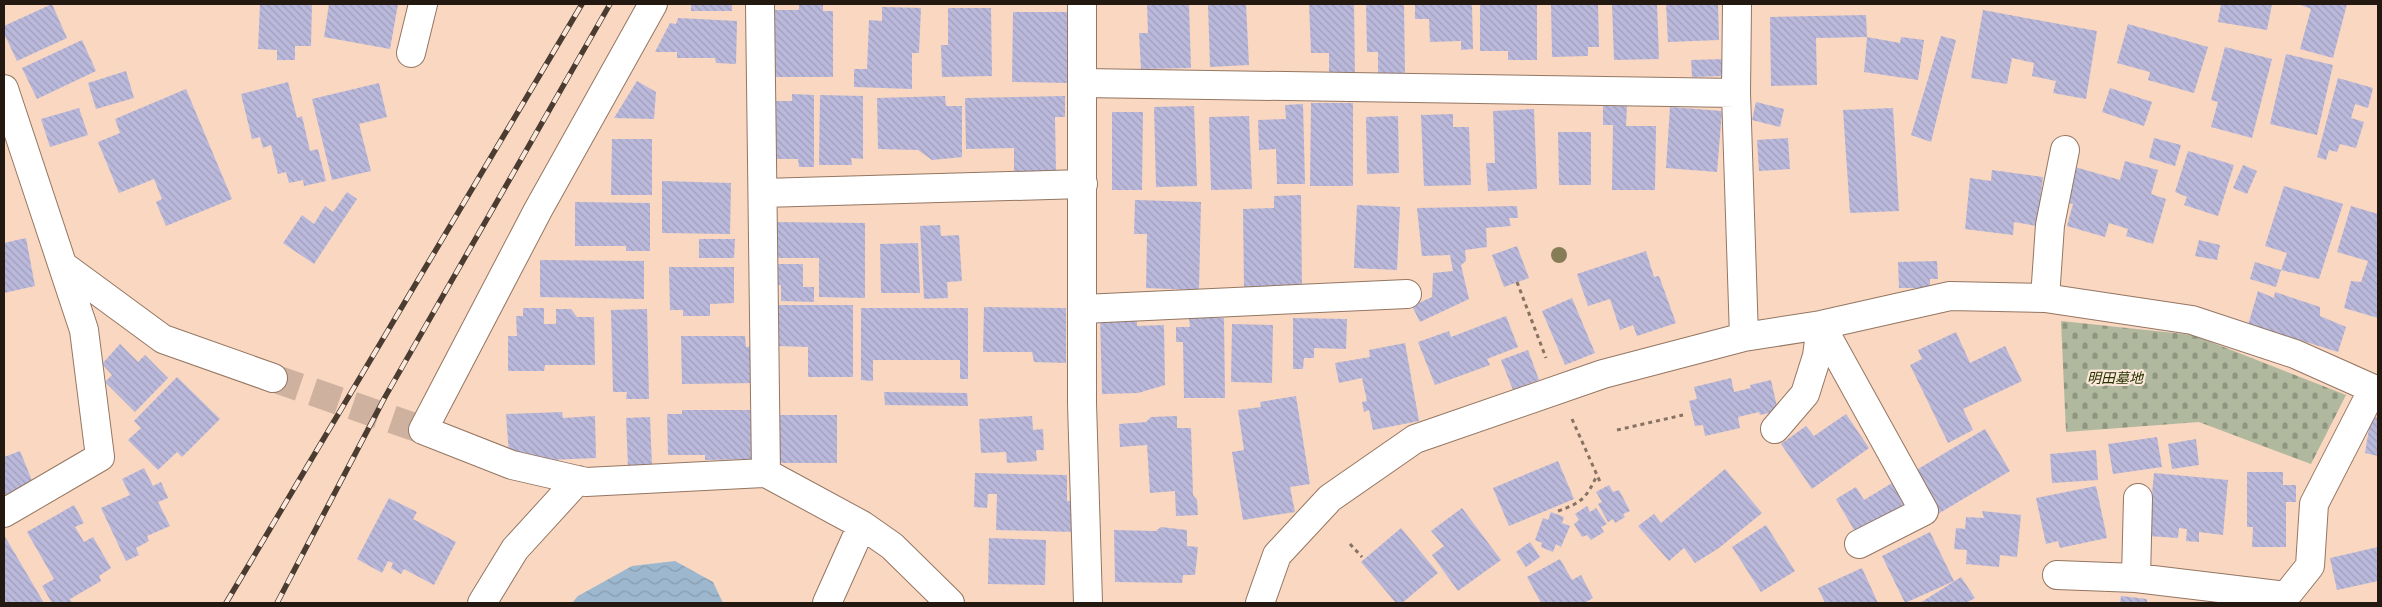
<svg xmlns="http://www.w3.org/2000/svg" width="2382" height="607" viewBox="0 0 2382 607" font-family="'Crimson Pro','Noto Sans JP',serif">
	<defs>
		<pattern id="cemetery-stones" width="16" height="16" patternUnits="userSpaceOnUse" patternTransform="scale(1.25)"><rect width="16" height="16" fill="#b0b89e"/><path d="M2 7V4a2 2 0 0 1 4 0v3zM10 15v-3a2 2 0 0 1 4 0v3z" fill="#8f957f"/></pattern>
		<pattern id="water-waves" width="16" height="10" patternUnits="userSpaceOnUse" patternTransform="scale(1.25)"><rect width="16" height="10" fill="#9db7ce"/><path d="M0 5q4-4 8 0t8 0" fill="none" stroke="#879db0"/></pattern>
		<pattern id="building-back-hatch" width="6" height="6" patternUnits="userSpaceOnUse" patternTransform="scale(1.25)"><rect width="6" height="6" fill="#bab9db"/><path d="M-1 5l2 2M0 0l6 6M5-1l2 2" fill="none" stroke="#a09ebb"/></pattern>
	</defs>
	<rect width="100%" height="100%" fill="#f9d7c1"/>
	<path fill="url(#cemetery-stones)" d="M2061,321L2193,335L2346,395L2311,464L2199,422L2066,432Z"/>
	<path fill="url(#water-waves)" d="M675,561L713,582L723,603H572L578,596L632,566Z"/>
	<path fill="url(#building-back-hatch)" d="M52,4L67,38L17,61L4,33V26Z
		M260,4H312L311,46H295V60H277V50L258,49Z
		M329,4H398L390,49L324,37Z
		M691,4H732V11H691Z
		M1147,4H1189L1191,68L1141,69L1139,33H1148Z
		M1208,4H1246L1249,65L1210,67Z
		M1309,4H1354L1355,77H1329V53H1311Z
		M1366,4H1404L1405,75H1378V52H1367Z
		M1415,4H1472L1473,49L1461,50V41L1430,42L1429,19H1415Z
		M1480,4H1537V60H1508V51H1480Z
		M1551,4H1598L1599,47H1588V56L1552,57Z
		M1612,4H1657L1659,59L1614,60Z
		M1666,4H1718L1719,40L1668,42Z
		M2221,4H2272L2267,30L2218,22Z
		M2298,4H2347L2333,58L2300,49L2311,9Z
		M799,5H823V11H833V77H772V10H799Z
		M882,7L921,8L919,53H912V89L854,87V69H867L869,20L882,21Z
		M948,8H991L992,76L942,77L941,45H948Z
		M1983,10L2097,31L2086,99L2053,93L2056,81L2032,76L2034,63L2012,58L2007,84L1971,78Z
		M1013,12H1068V83L1012,82Z
		M1866,15L1867,37L1816,38L1817,85L1771,86L1770,17Z
		M678,18L737,21L736,64L716,63L715,58H677V52H655L670,23L676,24Z
		M2128,24L2208,47L2194,93L2148,80L2150,72L2117,63Z
		M1941,36L1956,40L1931,142L1911,135Z
		M1867,37L1900,43L1901,37L1924,40L1918,80L1864,72Z
		M82,40L96,71L37,99L22,68Z
		M2225,47L2272,59L2252,138L2211,127L2218,102L2211,100Z
		M2286,54L2333,65L2317,135L2270,124Z
		M1725,59V76L1692,77L1691,60Z
		M126,71L134,98L96,109L88,83Z
		M2338,78L2373,88L2368,108L2355,104L2351,118L2364,122L2356,148L2340,144L2337,152L2329,150L2326,160L2317,157Z
		M637,81L656,92L654,119L614,118Z
		M288,82L297,118L302,116L310,151L318,149L326,181L304,186L303,180L289,183L286,172L278,174L271,145L263,148L260,137L252,139L241,94Z
		M379,83L387,117L359,124L371,171L332,180L312,99Z
		M2110,88L2152,102L2144,126L2102,112Z
		M186,89L232,199L166,226L156,202L162,199L154,179L119,193L98,142L120,133L115,119Z
		M792,94L814,95V167H799L798,159H775L776,101H792Z
		M820,95L863,96V159L851,158L852,165H819Z
		M945,96L946,106H962V157L932,160L918,150L878,149L877,98Z
		M1065,96V117H1055L1056,173L1014,174V148L966,149L965,98Z
		M1756,102L1784,109L1780,127L1752,120Z
		M1311,103H1353V186H1310Z
		M1303,104L1305,184H1277L1276,149L1259,150L1258,120L1286,119L1285,105Z
		M1194,106L1197,186L1156,187L1154,107Z
		M1603,106H1627L1626,126H1656L1655,190H1612L1613,125H1603Z
		M1670,107L1722,111L1717,172L1666,168Z
		M79,108L88,135L50,147L41,119Z
		M1893,108L1899,211L1850,213L1843,110Z
		M1534,109L1537,189L1488,191L1486,163H1495L1493,111Z
		M1112,112H1143L1142,190H1112Z
		M1453,114V127H1469L1471,185L1424,186L1421,115Z
		M1249,116L1252,189L1211,190L1209,117Z
		M1398,116L1399,173L1367,174L1366,117Z
		M1558,132H1591V185H1559Z
		M1788,138L1790,169L1759,171L1757,140Z
		M2154,138L2181,145L2175,166L2149,158Z
		M612,139H652V195H611Z
		M2188,151L2234,165L2218,216L2184,205L2187,197L2175,192Z
		M2125,161L2158,170L2151,194L2166,199L2153,244L2126,236L2128,229L2109,223L2105,237L2067,226L2073,204L2065,202L2075,167L2120,180Z
		M2243,165L2257,171L2247,194L2233,188Z
		M1992,170L2043,177L2037,226L2014,222L2013,235L1965,229L1970,178L1991,181Z
		M662,181L731,183L730,234L662,233Z
		M2284,186L2343,204L2319,279L2281,270L2276,287L2250,279L2255,262L2281,270L2287,253L2265,246Z
		M347,192L357,199L314,264L283,243L302,215L314,224L325,206L333,212Z
		M1301,195L1302,287L1244,288L1243,209L1274,208V196Z
		M1135,200L1201,202L1199,290L1146,288L1147,234H1134Z
		M575,202L650,203V251H626V246H575Z
		M1357,205L1400,207L1397,270L1354,268Z
		M1517,206L1518,218H1509L1511,226L1486,228L1487,247L1465,250L1466,261L1461,265L1469,299L1420,322L1412,306L1432,297L1433,273L1453,271L1450,255L1422,256L1417,208Z
		M2351,206L2378,214V318L2344,308L2351,281L2361,282L2368,261L2337,252Z
		M775,222L865,223V298L819,297V258H775Z
		M940,225L941,236L959,235L962,281L947,282L948,298L924,299L920,226Z
		M26,238L35,286L4,293V243Z
		M699,239H735L734,258H699Z
		M2199,240L2220,245L2217,260L2195,256Z
		M918,243L920,293H881L880,244Z
		M1517,246L1529,278L1504,287L1492,255Z
		M1646,251L1654,277L1659,276L1676,323L1637,336L1633,325L1620,330L1610,299L1588,306L1577,274Z
		M540,260L644,261V299L540,297Z
		M1937,261L1938,279H1930V288H1899L1898,262Z
		M772,264H803V287H814V302L781,301V285L772,284Z
		M669,267H734V303L710,304V316H683V310H670Z
		M2258,291L2274,298L2275,292L2320,307V316L2346,327L2338,352L2264,329L2261,336L2247,329Z
		M1572,298L1595,353L1565,365L1542,311Z
		M778,305H853V377H808V347L778,346Z
		M984,307L1066,308V363L1034,362L1032,352H983Z
		M523,308H544V324H556V309H571L577,317H594L595,365H545L544,371H508V336H517L516,316H523Z
		M861,308H968V379H960V360H873V381L861,380Z
		M647,309L649,399H626L627,392H613L611,310Z
		M1137,314V326L1164,325L1165,385L1138,393L1102,394L1100,315Z
		M1506,316L1518,347L1487,359L1490,365L1435,385L1418,342L1449,331L1451,337Z
		M1189,318H1224L1225,398H1184L1183,342H1176V327H1190Z
		M1293,318L1347,319L1346,349L1314,348V358H1304L1303,369H1293Z
		M1232,324L1273,325L1272,383L1231,382Z
		M1956,332L1970,363L2005,346L2022,381L1963,409L1973,430L1948,443L1910,365L1922,359L1918,350Z
		M681,336H745L746,347L756,346V383L682,384Z
		M1405,343L1419,421L1373,430L1369,410L1364,412L1362,402L1367,401L1362,378L1339,383L1335,363L1370,357L1369,350Z
		M120,344L138,362L145,355L168,378L135,412L105,382L112,375L102,364Z
		M1528,350L1539,380L1513,390L1501,360Z
		M177,377L220,419L182,457L177,452L158,470L128,440L141,428L134,421Z
		M1731,378L1734,392L1751,388L1750,385L1771,380L1778,411L1760,415L1759,412L1738,417L1740,428L1705,436L1703,425L1695,426L1689,401L1697,399L1694,387Z
		M884,392L967,393L968,406L885,405Z
		M1296,396L1310,484L1290,487L1295,512L1243,520L1232,452L1244,450L1238,410L1261,407L1260,402Z
		M682,410H750L751,419H757V459L705,460V455H668L667,414H682Z
		M562,412L563,418L595,416L596,458L528,461V453L509,454L506,414Z
		M1846,414L1869,448L1812,489L1781,444L1806,426L1814,436Z
		M770,415H837V463H771Z
		M1032,416L1033,430L1043,429L1044,450H1036L1037,461L1007,463L1006,452L981,453L979,419Z
		M1177,416V428H1191L1193,495L1197,500L1198,515L1176,516L1175,491L1150,493L1147,445L1120,447L1119,424L1146,422L1151,417Z
		M650,417L652,466L628,467L626,418Z
		M2371,417L2378,418V456L2365,453Z
		M1985,429L2010,471L1938,514L1913,472Z
		M2157,437L2162,467L2113,474L2108,444Z
		M2196,439L2199,465L2172,469L2168,444Z
		M2096,450L2098,480L2052,483L2050,454Z
		M20,451L33,483L4,495V457Z
		M1558,461L1574,499L1509,526L1493,488Z
		M144,468L153,486L161,482L168,498L158,502L170,526L147,536L149,541L136,548L139,555L126,561L101,508L130,495L122,479Z
		M1725,469L1762,513L1719,548L1695,563L1684,548L1669,561L1638,526L1654,514L1661,523Z
		M2247,472H2283V485H2296V502H2286V547H2252L2253,527H2247Z
		M975,473L1067,475V501H1077V532L996,530L997,494H988L987,508L974,507Z
		M2154,473L2228,480L2223,535L2199,532V542L2186,541L2187,529L2179,528L2178,538L2148,536Z
		M1892,483L1906,505L1857,535L1836,499L1856,487L1864,500Z
		M1609,485L1613,492L1619,490L1630,511L1623,514L1625,517L1615,523L1613,519L1608,522L1598,504L1602,502L1596,492Z
		M2096,486L2107,538L2060,548L2058,541L2046,544L2036,498Z
		M389,498L417,512L413,519L456,542L434,585L404,569L401,574L391,568L393,563L388,561L382,573L357,559Z
		M74,505L84,523L75,527L84,542L93,537L111,568L99,576L101,581L70,599L72,603H52L42,586L54,579L27,532Z
		M1587,506L1590,512L1596,508L1607,524L1601,527L1604,532L1591,540L1587,535L1582,537L1574,524L1579,520L1575,514Z
		M1462,508L1501,560L1458,591L1432,555L1444,546L1431,531Z
		M1982,511L2021,515L2017,557L2000,555L1999,567L1966,564L1967,550L1954,549L1956,528L1965,529L1966,517L1984,518Z
		M1551,512L1564,517L1562,523L1570,526L1561,547L1556,544L1553,552L1541,547L1542,543L1535,540L1543,518L1548,520Z
		M1766,525L1795,571L1761,592L1732,547Z
		M1161,527L1187,530V546L1198,547L1195,575H1183L1182,583L1115,582L1114,530L1156,531Z
		M1401,528L1438,573L1402,603H1396L1361,562Z
		M1930,532L1954,581L1905,603L1882,556Z
		M4,535L44,603H4Z
		M989,538L1046,540L1045,585L988,584Z
		M1530,542L1540,557L1526,567L1516,552Z
		M2378,547V581L2337,590L2330,558Z
		M1560,559L1572,580L1581,575L1593,598L1584,603H1541L1527,577Z
		M1862,568L1878,603H1825L1818,588Z
		M1961,577L1975,598L1966,603H1920Z
		M2121,596L2147,599V603H2120Z"/>
	<g fill="none" stroke-linecap="round" stroke-linejoin="round">
		<path stroke="#ceb19e" stroke-width="28" stroke-dasharray="28 14" stroke-linecap="butt" d="M273,378L423,430"/>
		<defs>
			<path id="minor" d="M653,4L538,210L423,430L512,465L586,482L766,473L862,525L892,546L950,603
				M760,4L766,473
				M1082,4V403L1088,603
				M1737,4L1736,93L1744,337
				M411,53L423,4
				M1084,83L1736,93
				M4,89L84,330L100,457L4,513
				M763,193L1083,184
				M65,267L163,339L273,378
				M2045,298L2050,225L2065,150
				M1083,309L1407,294
				M1821,325L1924,511L1859,544
				M1775,429L1805,394L1817,356L1821,325
				M2057,575L2136,578L2286,596L2310,566L2314,504L2373,389
				M2136,578L2138,498
				M482,603L515,549L578,480
				M827,603L862,525
				M1260,603L1277,555L1330,498L1415,439L1603,374L1744,337L1821,325L1950,296L2045,298L2192,320L2295,354L2378,391"/>
		</defs>
		<use href="#minor" stroke="#947662" stroke-width="30"/>
		<path stroke="#877263" stroke-width="3" stroke-dasharray="4 4" stroke-linecap="butt" d="M1517,282L1546,358
			M1572,419L1601,484
			M1617,430L1683,415
			M1558,511C1582,503 1587,497 1597,475
			M1350,544L1362,557"/>
		<use href="#minor" stroke="#fff" stroke-width="28"/>
		<defs>
			<path id="rail" d="M226,603L582,4
				M277,603L385,397L610,4"/>
		</defs>
		<use href="#rail" stroke="#4b3c31" stroke-width="5.5"/>
		<use href="#rail" stroke="#fce8da" stroke-width="4" stroke-dasharray="11" stroke-linecap="butt"/>
	</g>
	<circle fill="#867d57" cx="1559" cy="255" r="8"/>
	<g text-anchor="middle" stroke-width="4.5" stroke-linejoin="round" paint-order="stroke">
		<g font-size="14" font-style="italic" fill="#273300" stroke="#fce8da">
			<text x="2115" y="383">明田墓地</text>
		</g>
	</g>
	<rect width="2382" height="607" fill="none" stroke="#241911" stroke-width="10"/>
</svg>
